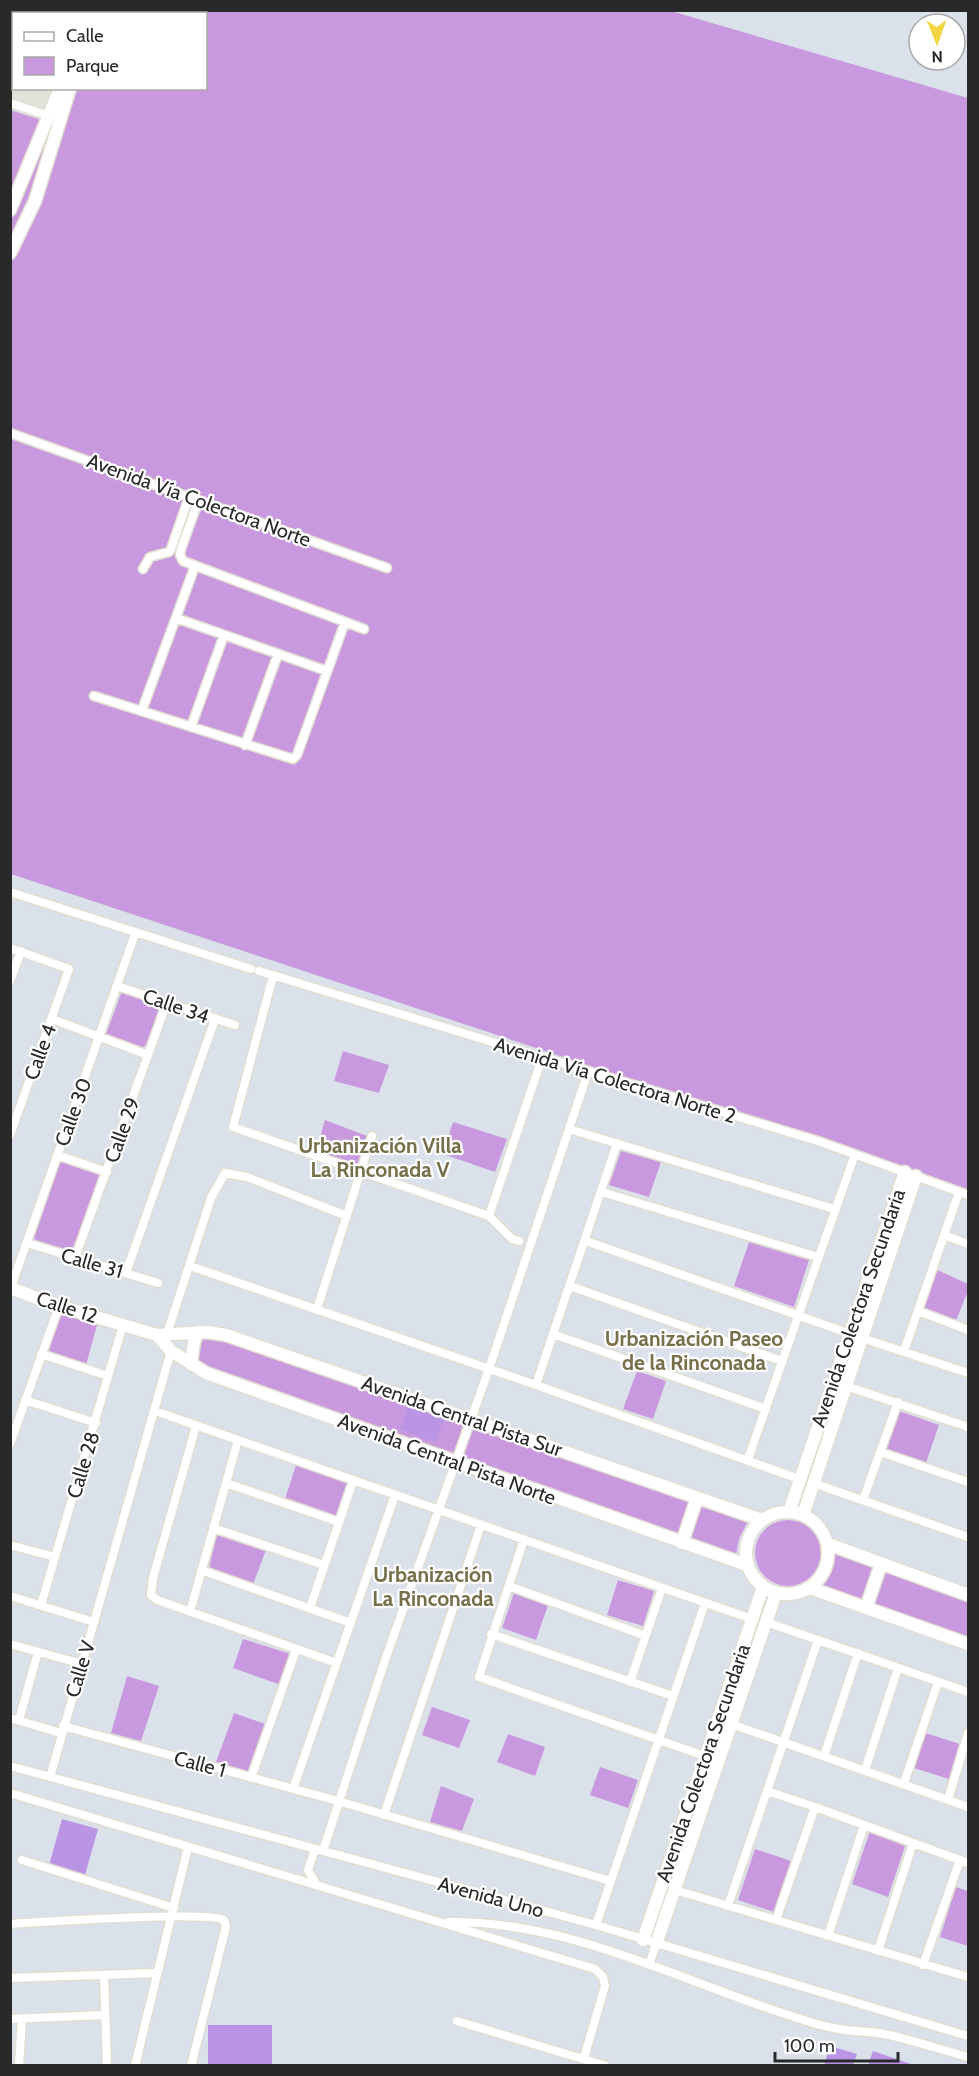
<svg xmlns="http://www.w3.org/2000/svg" width="979" height="2076" viewBox="0 0 979 2076" font-family="Cabin,sans-serif">
	<rect width="100%" height="100%" fill="#dbe1ea"/>
	<path fill="#e1e3db" d="M11,11H81L80,14H14V88L55,89L48,110L11,98Z"/>
	<path fill="#c999df" d="M97,10L671,11L968,98V1191L11,874L10,110L48,122L61,115L70,89L206,88V14L96,13Z
		M122,991L159,1004L161,1007L146,1046L142,1047L106,1034Z
		M343,1051L389,1065L379,1093L334,1081Z
		M325,1120L367,1136L357,1166L316,1151Z
		M453,1122L507,1139L495,1172L443,1154Z
		M621,1151L661,1162L649,1197L609,1185Z
		M63,1162L97,1172L100,1177L76,1249L72,1252L35,1241L34,1238L58,1163Z
		M749,1242L809,1260L794,1307L734,1286Z
		M935,1269L968,1284V1291L955,1323L921,1311Z
		M60,1311L98,1321L86,1365L49,1352L48,1348Z
		M215,1336L462,1421L463,1424L455,1451L451,1454L208,1372L195,1356L202,1338Z
		M637,1371L666,1381L653,1419L623,1409Z
		M899,1411L939,1425L926,1463L885,1450Z
		M473,1427L687,1500L690,1502L679,1535L460,1458Z
		M296,1465L346,1481L348,1486L337,1515L334,1517L285,1499Z
		M700,1506L748,1521L739,1539L736,1556L688,1538Z
		M755 1553a33 33 0 1 1 66 0a33 33 0 1 1-66 0Z
		M219,1533L266,1550L253,1584L209,1568L217,1534Z
		M831,1550L870,1563L875,1568L865,1598L857,1601L818,1585L829,1568Z
		M889,1571L968,1598V1640L876,1607L873,1603L884,1572Z
		M618,1580L654,1591L643,1626L607,1615Z
		M514,1593L548,1605L536,1640L502,1628Z
		M765,1598L768,1599L728,1716L725,1717Z
		M243,1639L291,1654L281,1685L233,1668Z
		M127,1676L159,1686L141,1741L111,1733Z
		M432,1707L470,1720L459,1748L422,1735Z
		M234,1713L268,1725L251,1772L216,1762Z
		M925,1733L960,1744L949,1779L914,1768Z
		M508,1734L545,1747L535,1776L497,1762Z
		M600,1767L638,1780L628,1808L590,1795Z
		M706,1770L710,1771L655,1931L651,1930Z
		M441,1786L474,1799L462,1831L430,1822Z
		M870,1831L905,1846L888,1897L852,1884Z
		M755,1849L791,1861L774,1912L738,1900Z
		M956,1887L968,1891V1946L940,1937Z"/>
	<path fill="#ba95e6" d="M408,1407L444,1420L435,1442L400,1429Z
		M62,1819L98,1829L85,1875L49,1865Z
		M208,2025H272V2065H208Z
		M830,2046L857,2054L853,2065H824Z
		M873,2051L911,2064L868,2065Z"/>
	<g fill="none" stroke-linecap="round" stroke-linejoin="round">
		<defs>
			<path id="street" d="M10,103L49,116
				M10,433L387,568
				M202,501L198,502L181,549L180,555L183,561L364,629
				M143,569L150,557L169,552L171,549L187,503V495
				M176,618L327,671
				M94,696L293,759L297,755L345,622
				M142,710L195,566
				M191,727L224,635
				M245,745L278,654
				M10,892L251,969
				M10,948L69,969L10,1135
				M259,971L818,1141L968,1195
				M273,976L233,1127L489,1216L512,1239L519,1241
				M10,981L21,951
				M117,986L235,1025
				M52,1019L148,1055
				M569,1129L834,1209
				M57,1155L107,1172
				M602,1192L818,1257
				M489,1216L542,1058
				M944,1235L968,1244
				M586,1241L862,1338L968,1373
				M27,1243L158,1283
				M75,1258L167,1002
				M190,1266L536,1385L799,1479
				M126,1273L215,1019
				M570,1286L782,1361
				M10,1290L135,934
				M317,1309L372,1136
				M918,1311L968,1330
				M167,1334L211,1198L225,1173L247,1177L347,1216
				M553,1334L766,1409
				M904,1351L959,1192
				M41,1354L108,1376
				M536,1385L617,1143
				M846,1386L968,1427
				M25,1400L96,1423
				M155,1411L752,1619
				M196,1426L153,1578L151,1595L157,1600L337,1663
				M10,1444L59,1306
				M880,1452L968,1482
				M748,1459L855,1154
				M226,1483L339,1522
				M813,1483L968,1537
				M863,1500L898,1402
				M213,1528L324,1565
				M524,1539L479,1677L719,1761
				M10,1545L55,1557
				M201,1570L351,1623
				M509,1586L646,1636
				M10,1596L94,1622
				M41,1605L123,1325
				M310,1608L353,1481
				M190,1612L238,1440
				M766,1622L968,1692
				M491,1634L673,1696
				M10,1644L82,1664
				M630,1682L662,1588
				M10,1718L61,1733
				M19,1720L38,1652
				M731,1724L968,1807
				M63,1726L338,1801L611,1881
				M824,1756L858,1653
				M10,1766L596,1925L968,2036
				M865,1770L898,1668
				M50,1777L171,1351
				M251,1778L296,1650
				M904,1783L938,1682
				M293,1789L395,1495
				M767,1791L818,1640
				M10,1793L595,1969L603,1977L605,1986L584,2058
				M948,1800L968,1733
				M815,1807L968,1863
				M384,1815L481,1525
				M315,1849L308,1870L316,1884
				M323,1851L385,1660L489,1369L588,1072
				M22,1860L174,1908
				M675,1890L968,1977
				M728,1906L767,1791L815,1807L776,1920
				M449,1922C566,1921 673,1977 782,2013C801,2019 820,2026 839,2029C856,2032 873,2031 889,2035C916,2041 942,2050 968,2057
				M10,1924C42,1922 206,1911 224,1920L226,1926L191,2066
				M596,1925L705,1603
				M828,1936L864,1825
				M878,1951L913,1843
				M649,1965L656,1944
				M923,1965L960,1860
				M104,1975L107,2066
				M10,1978L157,1973
				M10,2019L105,2015
				M457,2021L606,2066
				M19,2066L22,2019
				M135,2066L188,1847"/>
			<path id="secondary" d="M89,14L90,10
				M10,210L60,88
				M10,253L35,201L70,88
				M10,1288L59,1306L157,1335L208,1332L226,1335L762,1520
				M157,1335L171,1351L206,1373L747,1565
				M191,1364L194,1342L198,1332
				M746 1553a41 41 0 1 1 82 0a41 41 0 1 1-82 0Z
				M789,1512L905,1172
				M803,1515L916,1176
				M682,1543L697,1498
				M828,1544L968,1595
				M810,1588L968,1644
				M866,1608L881,1564
				M643,1940L763,1587
				M656,1944L776,1593"/>
		</defs>
		<use href="#street" stroke="#e1ded0" stroke-width="11"/>
		<use href="#secondary" stroke="#e1ded0" stroke-width="15"/>
		<use href="#street" stroke="#fff" stroke-width="8"/>
		<use href="#secondary" stroke="#fff" stroke-width="12"/>
	</g>
	<g text-anchor="middle" stroke-width="4.5" stroke-linejoin="round" paint-order="stroke">
		<g font-size="20" fill="#292929" stroke="#fff">
			<text transform="translate(199 500) rotate(20)" y="7">Avenida Vía Colectora Norte</text>
			<text transform="translate(176 1006) rotate(19)" y="7">Calle 34</text>
			<text transform="translate(40 1052) rotate(-70)" y="7">Calle 4</text>
			<text transform="translate(615 1080) rotate(17)" y="7">Avenida Vía Colectora Norte 2</text>
			<text transform="translate(73 1112) rotate(-70)" y="7">Calle 30</text>
			<text transform="translate(122 1130) rotate(-70)" y="7">Calle 29</text>
			<text transform="translate(92 1263) rotate(16)" y="7">Calle 31</text>
			<text transform="translate(67 1307) rotate(18)" y="7">Calle 12</text>
			<text transform="translate(858 1308) rotate(-71)" y="7">Avenida Colectora Secundaria</text>
			<text transform="translate(462 1416) rotate(19)" y="7">Avenida Central Pista Sur</text>
			<text transform="translate(447 1459) rotate(20)" y="7">Avenida Central Pista Norte</text>
			<text transform="translate(83 1465) rotate(-73)" y="7">Calle 28</text>
			<text transform="translate(80 1669) rotate(-73)" y="7">Calle V</text>
			<text transform="translate(703 1763) rotate(-71)" y="7">Avenida Colectora Secundaria</text>
			<text transform="translate(200 1764) rotate(15)" y="7">Calle 1</text>
			<text transform="translate(491 1897) rotate(15)" y="7">Avenida Uno</text>
		</g>
		<g font-size="21" font-weight="bold" fill="#77704b" stroke="#fff">
			<text x="380" y="1153">Urbanización Villa<tspan x="380" dy="24">La Rinconada V</tspan></text>
			<text x="694" y="1346">Urbanización Paseo<tspan x="694" dy="24">de la Rinconada</tspan></text>
			<text x="433" y="1582">Urbanización<tspan x="433" dy="24">La Rinconada</tspan></text>
		</g>
	</g>
	<rect width="979" height="2076" fill="none" stroke="#292929" stroke-width="24"/>
	<rect x="12" y="12" width="195" height="78" fill="#ffffff" stroke="#a9a9a9" stroke-width="1.5"/>
	<rect x="24" y="32" width="30" height="9" fill="#ffffff" stroke="#a9a9a9" stroke-width="1.5"/>
	<text x="66" y="42" font-size="18" fill="#292929">Calle</text>
	<rect x="24" y="57" width="30" height="18" fill="#c999df" stroke="#a9a9a9" stroke-width="1.5"/>
	<text x="66" y="72" font-size="18" fill="#292929">Parque</text>
	<g transform="translate(937 42) rotate(179)"><circle r="28" fill="#ffffff" stroke="#a9a9a9" stroke-width="1.5"/>
	<path d="M0-4.5L10 22L0 15L-10 22Z" fill="#f1d541"/>
	<text y="-9" font-size="16" font-weight="bold" text-anchor="middle" fill="#292929">N</text>
	</g>
	<path d="M775 2052v9h123v-9" fill="none" stroke="#292929" stroke-width="3"/>
	<text x="784" y="2052" font-size="18" fill="#292929" stroke="#ffffff" stroke-width="4.5" paint-order="stroke">100 m</text>
</svg>
